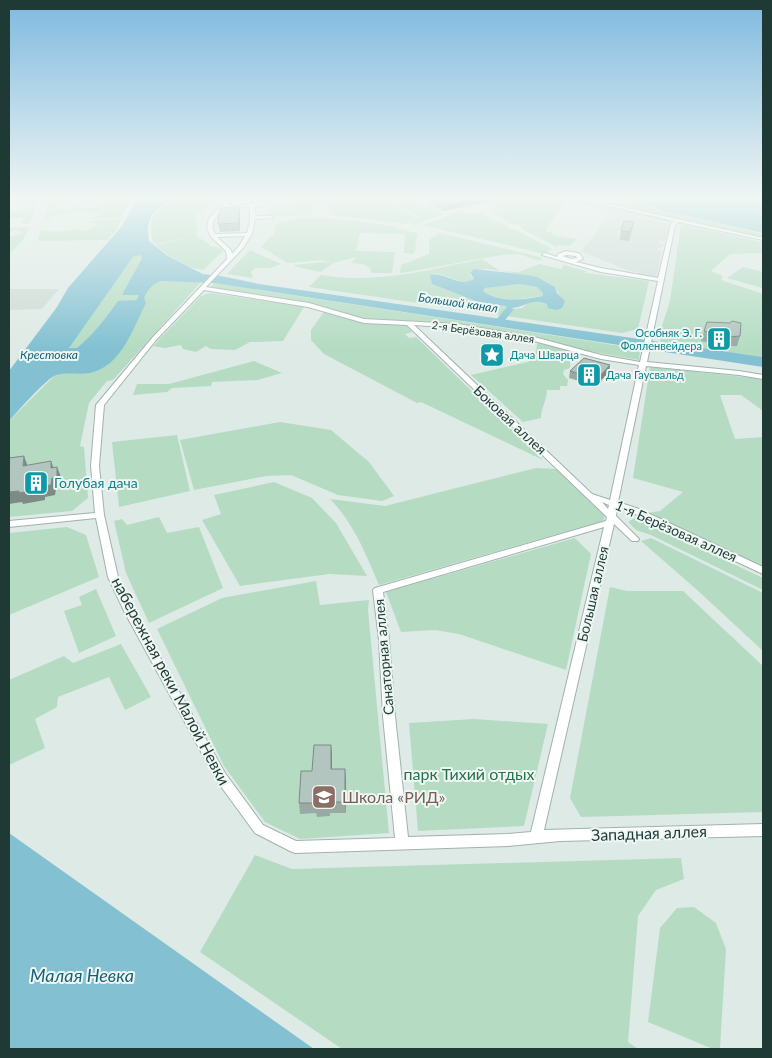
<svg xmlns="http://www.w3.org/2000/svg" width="772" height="1058" viewBox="0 0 772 1058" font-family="Lato,sans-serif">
	<rect width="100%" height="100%" fill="#deeae5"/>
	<path fill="#ccdad4" d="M609,210L669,224L665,241H659V244H663L662,248H658V251H662L656,277L638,274V272L629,271L581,251L596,233Z
		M9,289H59L42,309L9,310Z"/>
	<path fill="#b5dcc3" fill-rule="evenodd" d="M22,200H37L30,223L24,224L21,222L27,218H9V211L12,212L31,208L25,205H17L21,203Z
		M49,200H72L53,206L65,210L72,208L70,206L80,204L78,208L88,209L106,204L99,201L102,200H129L122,217L91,219L101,215C88,210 61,213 47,217L51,219L45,221L48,203L53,201Z
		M201,200H222L196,214L197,236L155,244L152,240C152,234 150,225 152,220C161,200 183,201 201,200Z
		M312,200H383L416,217L408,224L329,215V204H315L312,215L265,216L267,210L271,208Z
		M385,200H425L417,202L425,208L431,206L443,214L415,225L411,223L418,216Z
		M505,200H566L546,229L547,231L557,236L577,239L570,246L557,245V247L522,229L520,225L512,224L492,211L497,208L494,204Z
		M566,200L589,202L673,220L668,222Z
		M633,201H637L660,210L763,234V238L618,205L621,202L629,204Z
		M457,212L481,214L508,226L509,229L516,230L552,249L544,254L423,225Z
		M314,218C350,220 385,222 418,234L416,241L415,252L412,254L400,252H404L405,234L360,233L356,251L395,252L392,273H371L370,268L363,264L351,263L357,257L333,263L322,260L288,263L261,247L275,232L276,224L295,219Z
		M121,219L117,229L108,240L40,241L38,239L41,230C56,233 66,231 81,228L78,230L85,231L100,224L89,221Z
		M681,224L761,242L763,253L730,254L711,271L723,276L721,280L763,294V357L660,342L661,329L670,301Z
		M29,227L23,240L9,254V237L23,233L16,230L9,232V228Z
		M439,233L540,257L542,260C531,261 524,253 513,254C475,258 438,268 400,273L401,265L429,254V240Z
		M197,236L211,246L224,250L203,270C185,267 169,257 156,245Z
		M250,250L281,264L271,268H255L251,272L253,278L227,274Z
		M140,255L142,258L132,277L161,281L201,282L113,380L107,381L89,403L80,446L84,447L88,498L72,511L9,517V421L55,375L71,349L69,346L133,257Z
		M482,259L500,271L519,272L539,264L561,269L564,265L586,271V273L649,281L638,329L622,333L309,287L321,275C375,284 429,270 482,259ZM488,269L536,277L555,287L561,298L547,304L539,301H531L522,308L513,309L495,304L478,302L432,284L433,274C448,272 458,287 474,280L470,274L471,270Z
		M324,262L333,263L321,272L296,267L294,265Z
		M743,267L763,272V288L727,278Z
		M214,283L640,349L639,360L576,349L578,353C565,360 571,357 570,368L564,370L563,374L568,380L567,386H560V390H547C547,400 541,408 541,418L523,422L471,375L528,362L536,351L538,338L511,332L434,322L364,320L312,303L211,287Z
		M519,284L537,287L544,293L543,296C523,299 500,303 482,291C490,283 509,285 519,284Z
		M210,293L304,307L283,341L250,342L235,350L211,349L206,346L196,352L183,349L181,345L165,348L153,346L201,296Z
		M324,312L363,323L406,325L412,332L405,334L409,338L416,337L543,460L421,402L417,403L324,354L311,340V330Z
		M254,361L282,373L258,380L212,382L211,386L172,388L167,392L133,395L137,384H169Z
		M650,367L763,379V411L741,395H720L735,439L763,437V567L648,513L660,511L683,492L633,478Z
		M280,422L331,430L369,462L394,496L382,501L338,495L291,475L266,476L194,490L180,440Z
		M177,435L190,491L119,507L112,442Z
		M536,468L556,469L605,516L603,521L379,585C366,555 354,523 330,499L385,506Z
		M274,482L312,498L336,523L367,576L329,574L240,586L202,520L221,514L214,495Z
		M159,517L167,533L199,527L223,588L149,623L126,573L114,521L122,519L127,525Z
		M635,518L763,578V590L651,535L636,530L628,522Z
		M67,527L86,535L99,577L9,615V533Z
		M575,538L591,554L566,670L459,634L435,630L401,632L386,592Z
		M651,538L763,593V651L696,589L641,541Z
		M316,581L320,605L369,600L368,610L389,833L300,839L265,822L224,766L157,629L222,598Z
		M610,587L627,591H683L763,666V812L581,817L570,798Z
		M96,589L116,636L79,653L64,611L82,605L79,597Z
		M121,644L151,697L125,710L109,677L58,697L57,707L35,719L45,748L9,765V680L64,656L73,663Z
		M474,719L548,724L524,826L418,831L409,723Z
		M255,855L292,869L681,858L684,879L656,890L638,916L628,1042L638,1049H342L200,952Z
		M694,907L716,923L726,949L720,1049H713L648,1022L660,928L677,908Z"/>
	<path fill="#83c1d2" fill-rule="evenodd" d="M136,200H182C158,203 144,216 149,241L168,256L203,274L221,276L259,284L763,357V367L214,283L161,281C153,283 147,290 144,298L146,303C133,328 122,366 90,373C79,375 67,372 56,375C47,378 17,412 9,421V371L57,307L68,288L122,226ZM140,255L142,258L122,295H139L137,300L118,301C106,318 93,335 77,348H69L133,257Z
		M635,200H763V233L661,210Z
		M474,269L527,275L537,277L555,287L557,293L565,301L562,308L557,310L548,308L547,304C529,297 525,309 508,308L505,306L478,302L432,284L430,275C446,271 458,288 474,279L470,272ZM519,284L537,287L543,293V296C524,300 499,303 483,291L485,288Z
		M9,833L314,1049H9Z"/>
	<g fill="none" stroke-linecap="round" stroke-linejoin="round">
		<path fill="#83c1d2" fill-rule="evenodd" d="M507,307L514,309L501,325H495V321Z"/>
		<defs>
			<path id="minor" d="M228,200H233L228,206L249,205L243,200H248L253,204L284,200H295L254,207L256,216H271L273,217L271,218L255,219L252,234L243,248L206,287L309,303L364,319L458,324L534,337L601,355L640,362L658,281L601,272L542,255L545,253L557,257L558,254L566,251L578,253L580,254L583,259L576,262L601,268L658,278L671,224L674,221L583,200H591L763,238V240L679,222L675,225L647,362L739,371L763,375V379L739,375L646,366L618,502L639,509L763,567V574L633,513L617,508L616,516L639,539L638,541H632L614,524L544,830L763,824V836L560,841L508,846L295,853L290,851L255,833L217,781L125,613L108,577L96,518L9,527V521L95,513L91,466L96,405L152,338L227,259L226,251L211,237L207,228L209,218ZM250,207V221L247,233L215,234C209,222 216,217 225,208ZM245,236L239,246L232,254L231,250L217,237ZM566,255L576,256L577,258L571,259L563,256ZM204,290L308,307L364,323L407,325L607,517L606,521L375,588L373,590L379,640L383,716L395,838L296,841L263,825L225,773L135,613L118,577L104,515L99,466L104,405L156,340ZM414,325L458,328L534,341L601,359L639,365L610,500L592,494ZM602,502L609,505L608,509ZM604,527L531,832L508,834L408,837L395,716L389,640L383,592Z"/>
		</defs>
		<use href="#minor" stroke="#a1b2ad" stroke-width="2"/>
		<use href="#minor" fill="#fff" fill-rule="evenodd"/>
	</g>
	<path fill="#9aa9a4" d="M431,200H496L443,211L430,204Z
		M239,207L240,215V231L220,232L218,224Z
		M634,222L629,241L620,240L621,231Z
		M707,322L740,336L737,346H726L701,341Z
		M570,371L609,372L596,386L569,378Z
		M331,745L332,756V769L346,780V813H330V816L317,817L316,813L300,814L299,803Z"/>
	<path fill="#7d8a86" d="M470,200H496L443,211L444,205Z
		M239,207L240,215V231L239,223Z
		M610,365L609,372L596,386L597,379Z
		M24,456L28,467L23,466Z
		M51,461L55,472L57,467L61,477V488L56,489L55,495L45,497V500L23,504L22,502L9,504V492L41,486L51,468Z
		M331,745L332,756V780L331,769Z
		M345,769L346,780V813L345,802Z"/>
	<path fill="#b3c5bf" stroke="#7d8a86" d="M434,200H470L444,205Z
		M239,207V223L218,224L220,208Z
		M624,221L634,222L630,232L621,231Z
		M732,321L741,323L740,336L729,337L704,331L707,322L730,323Z
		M584,358L610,365L597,379L570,371Z
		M24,456L23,466L51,461V468L57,467V477L52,478L51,485L41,486V489L19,493V491L9,492V458Z
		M314,745H331V769H345V802H329V806H316V803H299L301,771H312Z"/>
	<linearGradient id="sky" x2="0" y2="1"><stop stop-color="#7fb9df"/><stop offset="0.57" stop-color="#f0f6f3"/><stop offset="1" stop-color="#f0f6f3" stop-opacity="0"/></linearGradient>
	<rect width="772" height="348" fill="url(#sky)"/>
	<defs>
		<symbol id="building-square" viewBox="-11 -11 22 22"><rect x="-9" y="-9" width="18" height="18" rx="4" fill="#0f9aa8" stroke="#eef7f3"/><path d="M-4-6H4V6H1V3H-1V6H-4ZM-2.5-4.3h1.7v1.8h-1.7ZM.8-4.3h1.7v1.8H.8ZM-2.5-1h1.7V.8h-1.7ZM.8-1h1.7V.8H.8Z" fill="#fff"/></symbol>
		<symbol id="sight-square" viewBox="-11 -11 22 22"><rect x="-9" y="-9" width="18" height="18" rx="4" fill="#0f9aa8" stroke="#eef7f3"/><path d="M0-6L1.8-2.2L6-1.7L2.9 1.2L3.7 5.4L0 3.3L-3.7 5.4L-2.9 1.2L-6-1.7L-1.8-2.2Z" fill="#fff"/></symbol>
		<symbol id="school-square" viewBox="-11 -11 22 22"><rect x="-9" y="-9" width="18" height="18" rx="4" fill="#8d6e63" stroke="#eef7f3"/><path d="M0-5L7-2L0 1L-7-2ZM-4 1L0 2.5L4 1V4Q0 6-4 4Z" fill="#fff"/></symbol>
	</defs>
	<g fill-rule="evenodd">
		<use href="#building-square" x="705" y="325" width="28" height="28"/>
		<use href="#sight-square" x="478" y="341" width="28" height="28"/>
		<use href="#building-square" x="575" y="361" width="28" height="28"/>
		<use href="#building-square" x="22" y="469" width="28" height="28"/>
		<use href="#school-square" x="310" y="783" width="28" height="28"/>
	</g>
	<g text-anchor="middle" stroke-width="4" stroke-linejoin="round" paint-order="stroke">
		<g font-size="11" fill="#1f3a35" stroke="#eef7f3">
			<text transform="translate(483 332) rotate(8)" y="4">2-я Берёзовая аллея</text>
		</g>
		<g font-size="11" fill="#0d838f" stroke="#eef7f3" text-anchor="start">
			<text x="702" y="337" text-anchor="end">Особняк Э. Г.<tspan x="702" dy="13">Фолленвейдера</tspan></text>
			<text x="510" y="359">Дача Шварца</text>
			<text x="606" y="379">Дача Гаусвальд</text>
		</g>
		<g font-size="12" font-style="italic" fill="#186177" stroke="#eef7f3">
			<text transform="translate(458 303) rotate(8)" y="4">Большой канал</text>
			<text x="49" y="359">Крестовка</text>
		</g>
		<g font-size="14" fill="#1f3a35" stroke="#eef7f3">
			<text transform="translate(510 420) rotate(43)" y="5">Боковая аллея</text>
			<text transform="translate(676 531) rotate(24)" y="5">1-я Берёзовая аллея</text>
			<text transform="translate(593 594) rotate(-77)" y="5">Большая аллея</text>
			<text transform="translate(384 657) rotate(-95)" y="5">Санаторная аллея</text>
		</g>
		<g font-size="14" fill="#0d838f" stroke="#eef7f3" text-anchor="start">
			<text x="54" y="488">Голубая дача</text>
		</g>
		<g font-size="16" fill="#1f3a35" stroke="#eef7f3">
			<text transform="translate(171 681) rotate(62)" y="6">набережная реки Малой Невки</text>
			<text transform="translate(649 833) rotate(-2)" y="6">Западная аллея</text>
		</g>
		<g font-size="16" fill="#287249" stroke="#eef7f3">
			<text x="469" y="780">парк Тихий отдых</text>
		</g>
		<g font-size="16" fill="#785e54" stroke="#eef7f3" text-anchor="start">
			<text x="342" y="803">Школа «РИД»</text>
		</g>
		<g font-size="18" font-style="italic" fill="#186177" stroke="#eef7f3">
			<text x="82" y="982">Малая Невка</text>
		</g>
	</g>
	<rect width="772" height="1058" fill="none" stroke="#1f3a35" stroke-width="20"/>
</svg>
